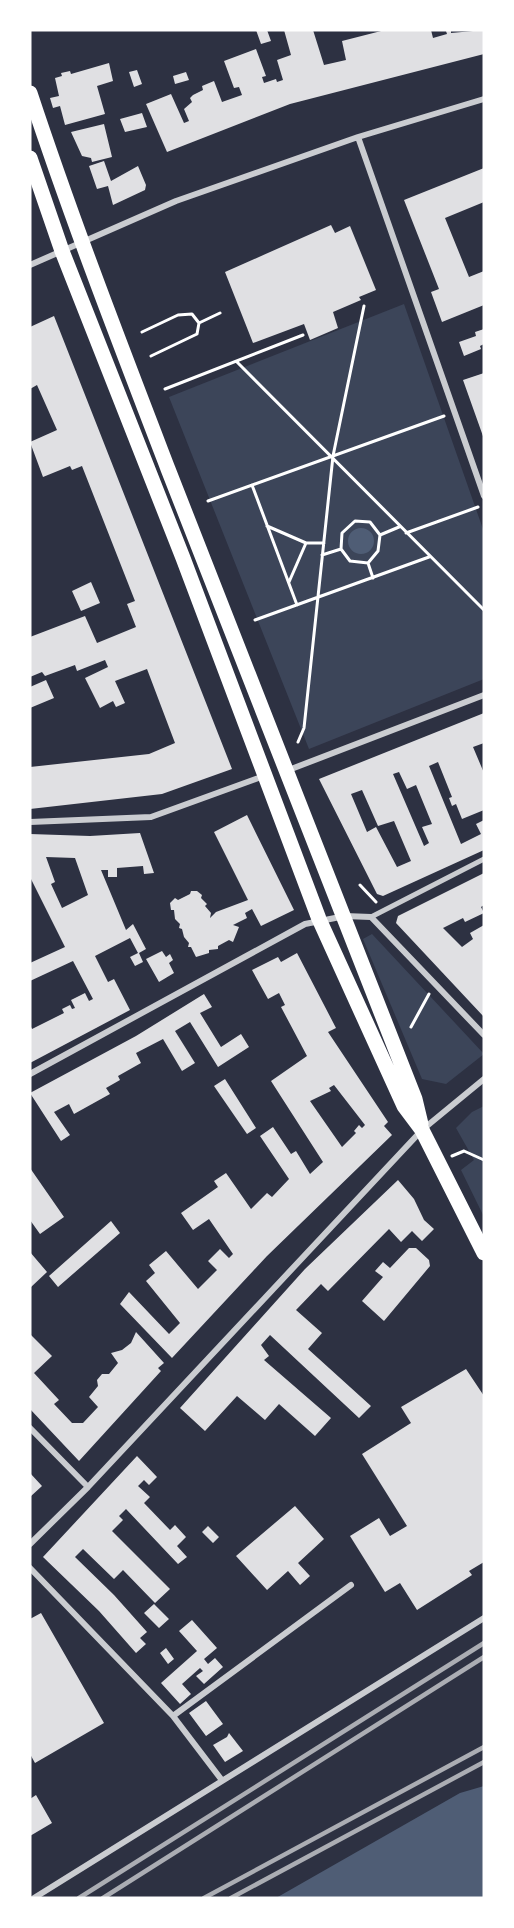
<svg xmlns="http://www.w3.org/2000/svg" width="514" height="1928" viewBox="0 0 514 1928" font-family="Barlow,sans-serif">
	<rect width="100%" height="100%" fill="#2d3142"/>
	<path fill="#3c4559" d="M404,304L484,532V679L309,749L169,397Z
		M372,934L484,1054L446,1084L422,1079L363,939Z
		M484,1106V1217L461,1170L474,1160L456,1128L472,1112Z"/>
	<path fill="#4f5d75" d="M348 541a13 13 0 1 1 26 0a13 13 0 1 1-26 0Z
		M484,1786V1898H276L460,1793Z"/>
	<path fill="#e0e0e3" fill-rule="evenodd" d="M256,30H267L271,41L261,44Z
		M284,30H313L324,65L346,60L342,41L385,30H431L433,38L447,34L446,31L451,30V33L484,30V54L290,104L167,152L146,104L171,94L184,123L189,121L184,109L192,102L190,98L193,95L203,90L202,86L214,81L222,102L242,95L239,87L234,88L224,61L256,49L266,76L262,77L264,83L276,79L277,82L283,80L277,60L291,55Z
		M109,63L113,81L97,86L105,114L65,125L60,106L53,108L50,98L59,96L55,78L62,76L61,73L70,71L71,74Z
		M137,70L142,84L134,87L129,72Z
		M186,72L189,80L175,84L173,76Z
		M142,113L147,127L125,132L120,119Z
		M104,124L112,157L92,162L91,158L82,156L71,132Z
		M104,161L111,181L138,166L146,185L145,190L113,205L108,186L97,189L89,166Z
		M484,168V202L445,218L469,277L484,271V305L442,322L431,292L439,289L404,200Z
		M331,225L335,233L350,226L376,290L359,297L361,300L333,312L338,328L310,340L304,324L253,343L225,272Z
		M54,316L232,769L162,794L30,809V767L149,754L175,743L147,669L115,681L125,703L116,707L113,701L100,708L85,678L108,667L105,660L77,671L75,665L45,676L42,672L30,677V637L85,616L97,643L136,627L127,604L135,601L82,466L72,470L70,466L43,477L30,442L57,430L37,385L30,389V327Z
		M484,329V344L480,346L481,349L464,356L459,342L476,336L475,332Z
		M484,373V439L463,380Z
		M91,582L100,603L81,611L72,591Z
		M46,680L54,698L30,708V687Z
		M484,713V743L473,747L484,773V810L462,819L456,804L452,806L449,798L452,797L438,762L429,766L461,844L481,834L476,824L484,820V850L383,896L377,894L319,779ZM399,772L407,789L416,785L432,824L422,827L429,843L424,846L393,774ZM362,790L378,826L394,821L411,861L397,867L376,827L367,832L351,794Z
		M247,815L294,910L261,926L252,909L245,913L247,918L233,925L239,927L233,942L229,940L218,946V949L209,950V953L196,957L191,947H188L189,943L184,937L182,929L179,928L180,924L175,919L174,910H171L170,903L175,898L178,900L190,894L191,891H197L202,895L201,898L207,904L205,906L211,913L210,918L216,912L248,900L214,832Z
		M140,833L154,873L144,874L143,866L117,868V877H108V870H101L126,930L133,924L146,949L139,953L143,962L135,966L130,957L138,953L130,938L95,956L108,982L114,979L130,1010L30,1063V1025L32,1029L64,1013L62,1009L70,1005L72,1009L75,1008L71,1000L85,993L89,1001L93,999L73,961L30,981V963L65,947L30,877V834L90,836ZM46,857L75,858L88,895L62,908L51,884L55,882Z
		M484,873V905L481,907L484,913L465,922L463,918L443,928L462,947L473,939L470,933L484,925V1017L396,923L398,916Z
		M162,951L166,957L170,954L173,960L169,963L174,973L159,982L146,959Z
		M297,953L336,1028L328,1032L388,1122L384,1126L392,1135L267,1256L172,1358L120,1304L129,1292L169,1334L180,1323L146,1281L155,1273L149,1265L166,1251L198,1289L217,1270L208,1261L220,1249L229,1258L233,1254L209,1219L193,1230L181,1213L218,1187L214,1181L226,1173L251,1209L267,1193L272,1197L289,1179L260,1136L273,1127L291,1154L296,1151L310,1174L323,1162L271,1081L307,1056L281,1007L285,1005L279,993L268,999L252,970L278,957L281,962ZM334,1085L365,1125L362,1128L359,1125L354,1131L356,1133L342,1147L310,1101L331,1091L329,1088Z
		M204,994L212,1007L200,1013L221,1047L241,1034L249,1047L218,1067L190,1022L175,1031L195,1063L182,1071L163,1039L136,1053L141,1063L118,1076L120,1080L106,1088L110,1094L74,1114L69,1104L54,1112L70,1135L61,1141L30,1093L136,1036Z
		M225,1079L256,1128L247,1134L214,1086Z
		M30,1168L64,1217L40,1234L30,1220Z
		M398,1180L414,1199L424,1220L434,1229L422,1241L412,1231L401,1242L389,1229L328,1291L321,1284L296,1310L322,1333L308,1349L371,1406L359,1418L270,1335L261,1345L269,1356L264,1360L331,1418L315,1436L279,1404L265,1420L237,1396L205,1431L180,1408L305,1269Z
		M111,1221L120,1233L58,1287L49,1276Z
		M409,1248H416L429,1260L430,1266L384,1321L362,1301L383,1277L375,1271L383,1262L390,1268Z
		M30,1252L47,1272L30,1288Z
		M136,1332L164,1363L158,1368L161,1371L79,1461L30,1409V1334L52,1356L34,1373L59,1400L54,1404L72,1423H83L98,1407L89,1397L98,1386L97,1380L102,1374H109L118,1363L111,1353L122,1350L131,1343Z
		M466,1369L484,1396V1562L469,1571L472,1575L417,1610L400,1583L385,1592L350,1536L379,1518L390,1536L407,1526L362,1454L411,1423L401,1407Z
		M137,1456L157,1477L149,1485L144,1480L138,1486L150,1497L144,1503L170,1530L175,1525L186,1537L177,1546L187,1557L178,1564L126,1509L119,1516L123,1520L112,1531L170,1589L155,1603L123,1570L114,1579L83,1549L75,1557L114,1595L147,1632L140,1638L146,1644L136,1653L99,1611L43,1557Z
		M30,1473L42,1486L30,1497Z
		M295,1506L324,1539L298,1563L310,1576L300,1585L288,1571L267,1590L236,1556Z
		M208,1526L219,1537L213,1543L202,1532Z
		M154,1604L169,1619L159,1628L144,1613Z
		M41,1613L104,1723L35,1763L30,1754V1619Z
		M192,1620L217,1648L204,1659L208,1664L215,1658L223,1667L204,1684L196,1676L203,1671L200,1668L182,1684L191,1694L180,1704L161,1683L197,1651L179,1631Z
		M166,1648L174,1659L168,1664L160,1653Z
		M206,1701L223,1724L206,1736L189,1713Z
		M229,1733L243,1751L225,1762L213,1745L227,1737Z
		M36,1795L52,1823L30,1836V1799Z"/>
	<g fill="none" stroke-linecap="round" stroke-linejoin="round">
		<path stroke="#fff" stroke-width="3" d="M142,332L178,315L192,314L199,323L220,313
			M151,356L197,334L199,323
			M237,362L484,610
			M165,389L303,335
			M252,485L297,605
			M208,501L444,416
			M267,526L306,543L289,582
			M406,533L478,507
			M306,543H324
			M341,549L350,561L368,563L378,551L380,535
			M322,555L341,549L342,533L355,521L370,522L380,535L399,527
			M368,563L373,578
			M255,620L429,557
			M298,742L304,728L333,456L364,306
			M360,885L376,902
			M411,1027L429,994
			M452,1156L464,1151L484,1160"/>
		<path stroke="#caccd0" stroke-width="5" d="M371,917L484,859"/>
		<path stroke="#caccd0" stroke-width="6" d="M358,137L484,496
			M30,265L176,201L358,137L484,99
			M286,771L484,695
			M30,822L151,817L264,776
			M30,1074L305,924L345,916L371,917L484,1035
			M30,1428L88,1487
			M30,1544L88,1487L422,1130L484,1079
			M30,1568L173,1716L221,1779
			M173,1716L351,1585
			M34,1898L484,1618"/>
		<path stroke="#fff" stroke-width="15" d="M30,93C72,220 120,344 168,469C249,679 334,888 415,1099L421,1124
			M30,158L62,251L183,558L319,919L404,1106L422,1130L484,1253"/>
		<path stroke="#abadb3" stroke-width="4.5" d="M79,1898L484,1643
			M103,1898L484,1657
			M204,1898L484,1747
			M231,1898L484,1762"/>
	</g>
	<rect width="514" height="1928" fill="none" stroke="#ffffff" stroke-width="63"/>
</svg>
